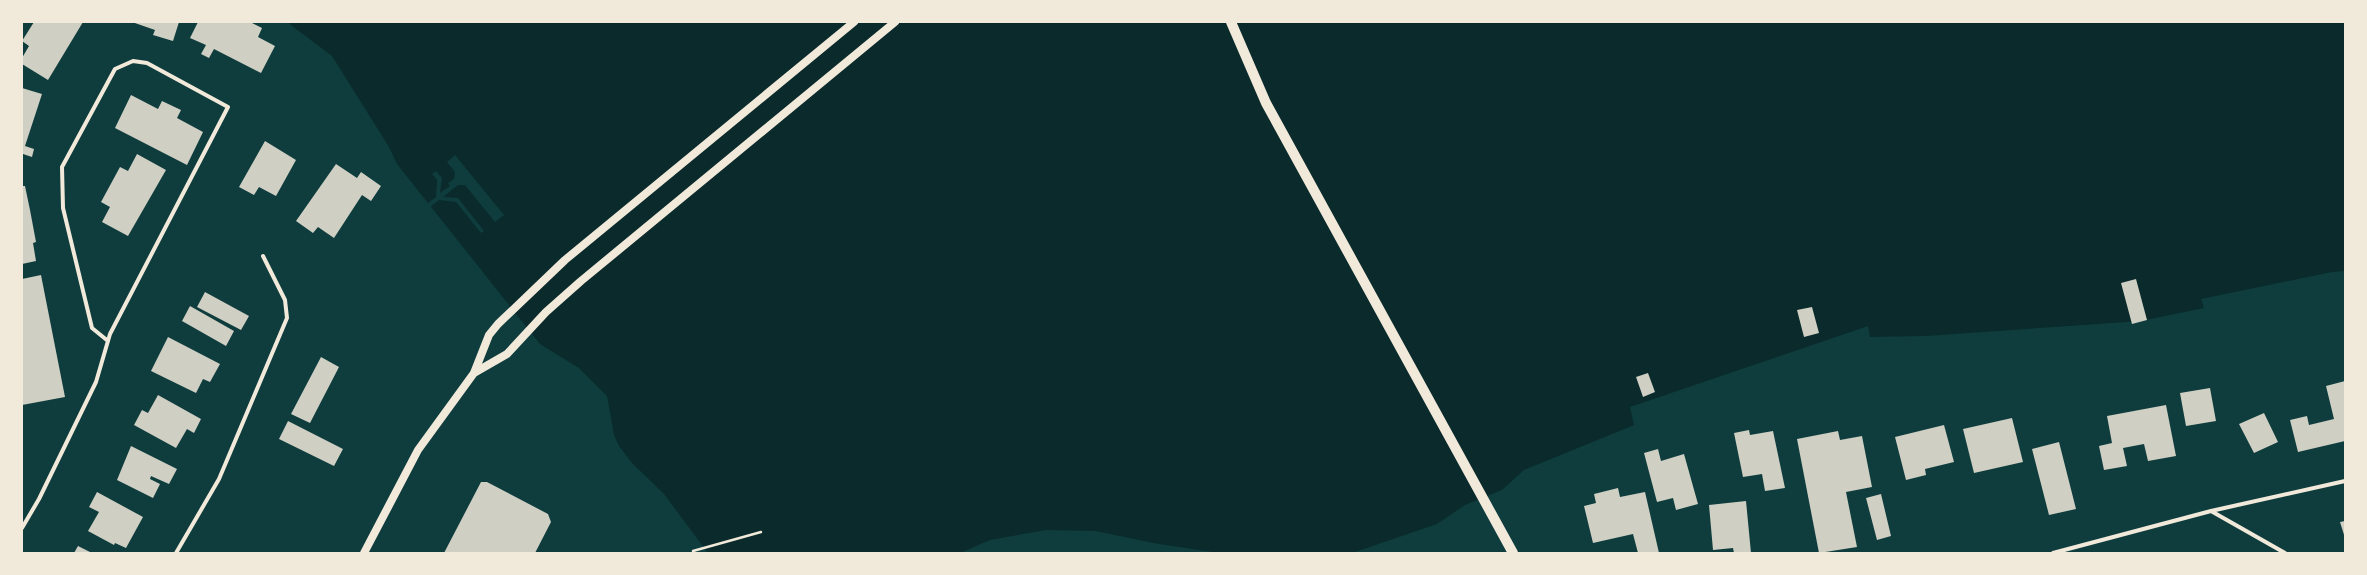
<svg xmlns="http://www.w3.org/2000/svg" width="2367" height="575" viewBox="0 0 2367 575" font-family="Manrope,sans-serif">
	<rect width="100%" height="100%" fill="#0f3d3e"/>
	<path fill="#0a2a2b" d="M287,22H2345V271L2332,272L2201,299L2204,308L2141,321L1926,336L1870,337L1868,326L1630,407L1634,425L1524,470L1502,490L1465,505L1437,524L1352,553H1219L1153,543L1096,531L1046,530L990,540L960,553H708L664,494L632,463L619,446L614,435L607,396L579,368L540,344L397,164L389,147L332,56Z"/>
	<path fill="#0f3d3e" d="M455,155L504,215L495,222L465,185H458L443,197L458,198L484,231L481,233L456,202L439,200L430,207L427,204L436,197L437,180L432,174L436,171L442,178L440,193L450,186L448,183L454,179L455,172L447,162Z"/>
	<path fill="#cfcfc3" d="M34,22H83L48,80L22,64V58L29,46L22,41Z
		M132,22H179L173,41L153,35L155,30Z
		M198,22H250L262,28L258,37L275,46L261,73L214,49L209,58L201,54L206,45L190,38Z
		M22,88L42,94L25,146L34,149L32,157L23,154L22,157Z
		M131,95L158,109L162,101L181,110L177,118L203,132L187,165L115,128Z
		M265,141L296,160L276,196L259,187L254,195L239,187Z
		M137,154L166,170L128,236L102,222L110,207L101,202L120,167L128,171Z
		M336,164L357,178L361,172L381,186L371,201L362,195L334,238L318,227L313,233L296,221Z
		M22,186H25L30,210L36,242L33,243L36,261L22,264Z
		M41,275L65,397L22,405V279Z
		M2136,279L2147,320L2132,324L2121,283Z
		M205,292L249,316L241,330L197,307Z
		M190,306L234,331L226,346L182,321Z
		M1812,307L1819,333L1804,337L1797,310Z
		M168,337L220,364L210,382L203,379L196,393L151,371Z
		M321,357L339,367L310,423L291,414Z
		M1648,373L1655,392L1643,397L1636,377Z
		M2345,381V441L2298,452L2290,420L2307,416L2309,425L2334,419L2326,386Z
		M2210,388L2216,421L2186,426L2180,393Z
		M158,395L201,419L194,433L187,429L176,448L134,425L142,410L148,413Z
		M2166,405L2176,456L2148,461L2144,444L2123,448L2127,466L2104,470L2099,446L2112,443L2107,416Z
		M2264,413L2278,442L2254,453L2239,424Z
		M2012,418L2023,462L1974,473L1963,429Z
		M288,421L343,449L334,466L279,439Z
		M1944,425L1954,462L1925,469L1926,475L1906,480L1895,437Z
		M1749,430L1750,435L1773,431L1785,488L1765,491L1762,474L1743,477L1734,433Z
		M1838,431L1840,440L1862,436L1872,487L1846,492L1857,547L1819,553L1797,439Z
		M2059,442L2076,509L2049,515L2032,449Z
		M131,446L177,469L169,484L151,476L150,479L160,484L153,498L117,480Z
		M1658,449L1661,461L1684,454L1698,504L1676,510L1673,498L1657,502L1644,453Z
		M481,482H487L548,514L551,522L535,553H444Z
		M1618,488L1620,497L1645,492L1659,553H1638L1633,534L1593,543L1584,506L1596,503L1594,494Z
		M97,492L143,517L126,548L115,543L114,545L88,531L99,512L89,507Z
		M1881,494L1891,536L1877,540L1866,498Z
		M1746,501L1751,553H1734L1733,548L1713,550L1709,505Z
		M2345,521V538L2340,522Z
		M78,546L92,553H74Z"/>
	<g fill="none" stroke-linecap="round" stroke-linejoin="round">
		<path stroke="#f1e9da" stroke-width="2.5" d="M693,551L761,532"/>
		<path stroke="#f1e9da" stroke-width="4" d="M2211,511L2285,553
			M22,528L39,499L96,382L110,334L228,107L147,63L133,61L115,69L62,167L63,208L92,328L108,341
			M176,553L219,479L287,318L285,300L263,256
			M2053,553L2211,511L2345,481"/>
		<path stroke="#f1e9da" stroke-width="8" d="M474,373L507,354L546,312L581,281L895,22
			M364,553L418,450L474,373L489,335L498,324L565,260L854,22"/>
		<path stroke="#f1e9da" stroke-width="10" d="M1231,22L1266,103L1513,553"/>
	</g>
	<rect width="2367" height="575" fill="none" stroke="#f1e9da" stroke-width="46"/>
</svg>
